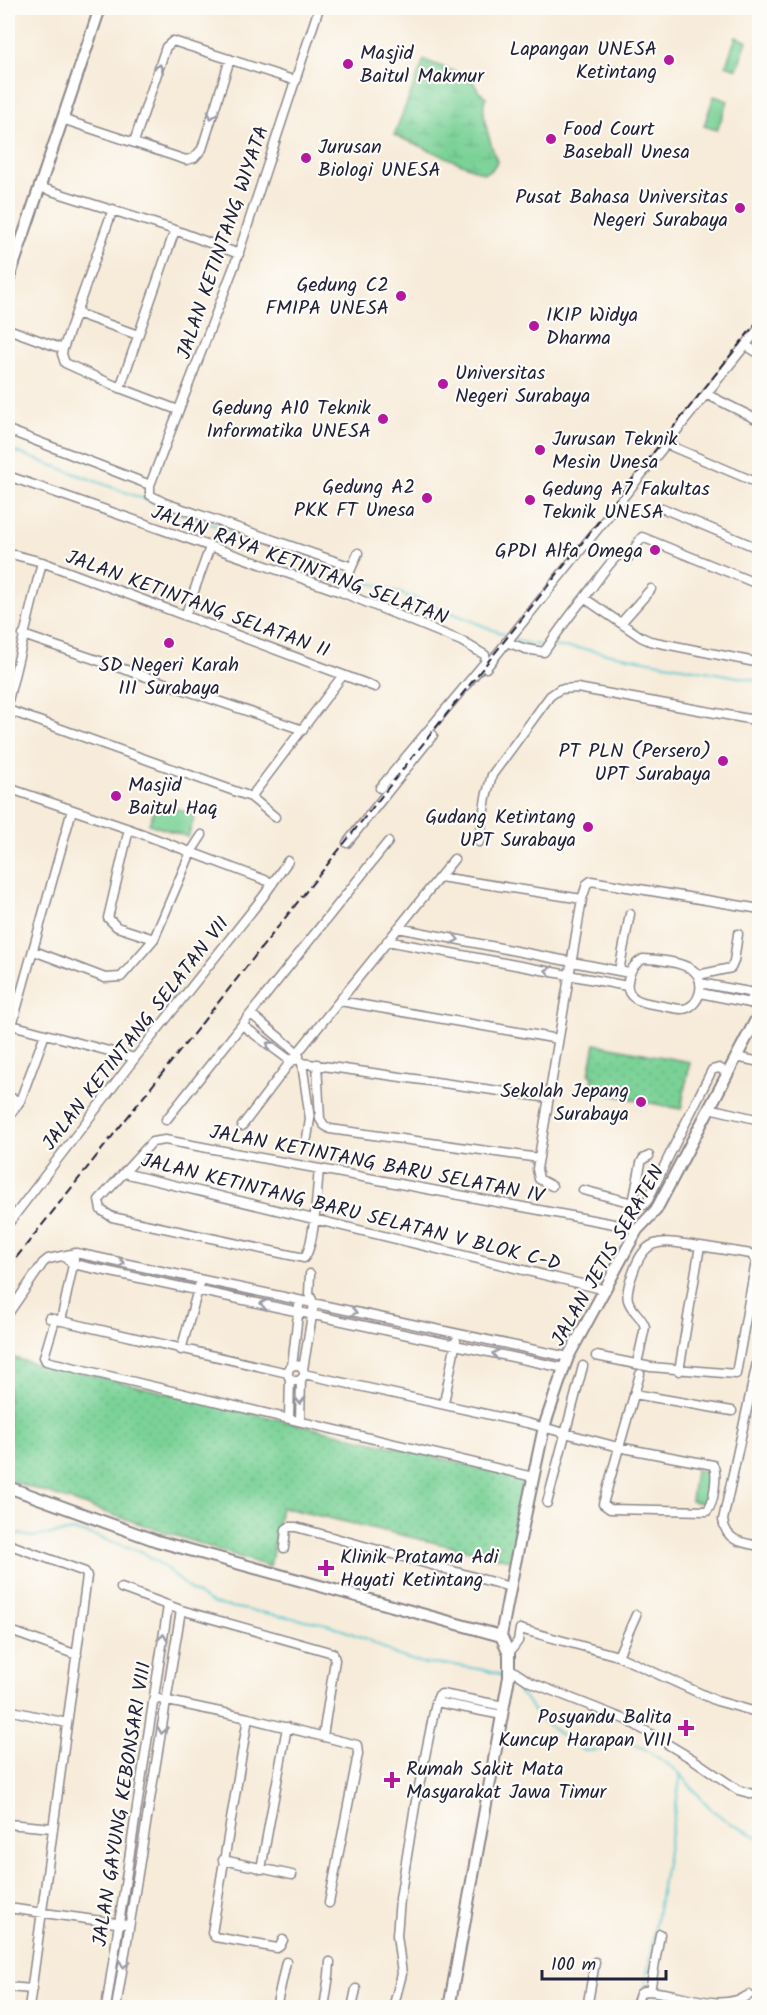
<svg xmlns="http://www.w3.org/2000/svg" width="767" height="2015" viewBox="0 0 767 2015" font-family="Kalam,sans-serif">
	<defs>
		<pattern id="grass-dots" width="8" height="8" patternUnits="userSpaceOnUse" patternTransform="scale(1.5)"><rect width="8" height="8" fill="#7ad297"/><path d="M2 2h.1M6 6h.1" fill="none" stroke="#69b483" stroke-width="1.8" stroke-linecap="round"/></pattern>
		<pattern id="wetland-marsh" width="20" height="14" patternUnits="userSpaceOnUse" patternTransform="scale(1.5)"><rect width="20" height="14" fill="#7ad297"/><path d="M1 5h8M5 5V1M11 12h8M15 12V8" fill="none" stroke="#69b483"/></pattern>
	</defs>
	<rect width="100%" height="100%" fill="#fdfcf7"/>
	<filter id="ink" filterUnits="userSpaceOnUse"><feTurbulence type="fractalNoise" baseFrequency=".0167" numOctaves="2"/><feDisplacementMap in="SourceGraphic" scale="12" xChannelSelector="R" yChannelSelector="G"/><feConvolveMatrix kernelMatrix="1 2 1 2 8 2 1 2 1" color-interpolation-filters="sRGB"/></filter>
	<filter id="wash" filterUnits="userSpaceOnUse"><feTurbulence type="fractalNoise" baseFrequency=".008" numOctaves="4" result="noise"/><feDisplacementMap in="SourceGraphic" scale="24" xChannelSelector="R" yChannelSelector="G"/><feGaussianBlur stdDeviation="1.35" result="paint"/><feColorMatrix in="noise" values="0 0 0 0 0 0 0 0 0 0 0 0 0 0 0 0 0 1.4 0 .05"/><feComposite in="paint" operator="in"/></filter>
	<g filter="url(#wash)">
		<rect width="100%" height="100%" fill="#f7ebd9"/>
		<path fill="url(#grass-dots)" stroke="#4e7a69" stroke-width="1.5" d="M595,1044L690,1062L681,1109L591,1091L593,1076L589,1075Z
			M8,1356L37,1365L46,1364L528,1479L514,1561L281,1507L270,1567L8,1480Z"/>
		<path fill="url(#wetland-marsh)" stroke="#4e7a69" stroke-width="1.5" d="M424,60L471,78L479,92L486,97C478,109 492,147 497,162L491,171L483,173L394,135Z"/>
		<path fill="#7ad297" stroke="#4e7a69" stroke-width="1.5" d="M736,37L747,41L737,69L726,65Z
			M714,96L728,101L717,130L704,126Z
			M157,802L195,815L188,837L149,824Z
			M695,1470L712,1472L707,1504L691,1501Z"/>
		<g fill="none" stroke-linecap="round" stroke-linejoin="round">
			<path stroke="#59c6ce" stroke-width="2" d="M8,449L163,506
				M176,511L345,574
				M351,576L433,605L508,636
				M513,638L525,643L545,646
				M551,646L583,649L760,681
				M8,1531L31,1537L74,1531L92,1535L142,1552L166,1568L192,1591L214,1604L327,1624L369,1640L398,1656L425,1664L454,1665L484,1670L498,1674L504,1679
				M511,1685L526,1699L537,1717L574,1745L585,1751L598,1750L608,1745L624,1743L634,1744L643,1748L675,1769L712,1810L731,1824L760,1838
				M645,1987L681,1774
				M641,2008L643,1996"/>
		</g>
	</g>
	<g filter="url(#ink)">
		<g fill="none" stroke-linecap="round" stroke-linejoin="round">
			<defs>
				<path id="minor" d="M62,119L186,160L194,158L202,149L230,59
					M134,142L166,47L173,41L296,81
					M39,187L175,230L239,254
					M113,209L63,349L62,354L65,363L120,388L178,410
					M76,313L138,335
					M8,329L63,349
					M745,345L760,354
					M120,388L175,230
					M706,394L760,421
					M8,430L150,485L235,264L319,8
					M666,444L760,484
					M8,476L341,592L461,641L485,655L486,661L380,788
					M150,485V495L165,503L352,567
					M662,508L760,549
					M15,555L42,562
					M341,592L358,553
					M584,598L641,637L650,641L760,663
					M185,616L210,547
					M621,623L651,589
					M23,635L303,730
					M506,642L526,649L544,652C557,633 570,615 584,598C596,583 606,566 620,553L628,558L642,537L760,585
					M486,668L760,327
					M8,701L42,562L375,687
					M8,710L251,797L275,817
					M8,788L129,829L273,883
					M251,797L343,675
					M129,829L108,918L117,927L154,939
					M479,842L486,797L492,775L550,696L560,689L577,688L760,721
					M347,843L433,735
					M440,877L582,899
					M398,928L629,973
					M387,941L627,986
					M34,951L105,978L121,977L154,939L191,852L202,835
					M643,959C657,959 681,962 693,970C707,981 700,1008 682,1009C676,1009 669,1007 663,1006C648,1003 624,1002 628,981C630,970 634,964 643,959Z
					M619,971L630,914
					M698,975L731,968L734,961L738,934
					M700,983L760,994
					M700,993L760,1005
					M340,1001L558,1039
					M251,1014L298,1053L299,1056
					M8,1024L135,1058
					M12,1025L72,810
					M242,1025L291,1061L299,1059L302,1063L549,1098
					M736,1057L760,1062
					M302,1063L310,1119L307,1138
					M317,1064L320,1119L324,1125L330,1129L539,1158
					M8,1097L20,1101
					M709,1108L760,1120
					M8,1118L20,1101L45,1034
					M166,1120L388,842
					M242,1126L291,1061L454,859
					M319,1169C317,1187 315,1247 304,1258L112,1217L101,1210L99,1200L152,1142L165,1140L614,1224L637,1230
					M124,1173L606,1290
					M552,1186L539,1179L537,1169L582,899L587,884L591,881L760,909
					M583,1190L633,1203L641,1163L643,1159L649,1156
					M633,1203L644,1205L648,1200L669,1156L712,1070L719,1068L728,1073
					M8,1224L135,1058L263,897L288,861
					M64,1257L73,1264L564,1368
					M8,1314L43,1263L48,1259L76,1253L568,1357
					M49,1318L288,1373
					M55,1320L44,1357L46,1361L533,1477
					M61,1321L74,1260
					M181,1350L199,1286
					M596,1356L651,1367L736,1374L756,1261L751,1254L700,1246L679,1371
					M760,1358H758L723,1520C726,1541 741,1543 760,1546
					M638,1359L645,1327C642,1316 631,1311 628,1300C626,1291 630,1281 633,1273C646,1233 664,1242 700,1246
					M288 1373a8 8 0 1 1 16 0a8 8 0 1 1-16 0Z
					M292,1366L299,1306
					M303,1369L314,1304L309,1294L310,1274
					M304,1374L527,1423L618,1447L713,1465C718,1473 714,1504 707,1511L610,1509L603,1504L640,1374
					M634,1394L732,1411
					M444,1403L456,1341
					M289,1418L290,1378
					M300,1421L301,1379
					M547,1503L583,1366
					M8,1544L85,1572L87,1576L29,2008
					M284,1548L286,1529L289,1527H296L510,1587
					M121,1588L181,1610L333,1653L335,1660L323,1736
					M8,1630L77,1655
					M509,1653L518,1641L520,1629L618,1656L717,1701L760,1713
					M618,1656L636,1615
					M509,1668L530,1682L629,1721L694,1760L738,1790L760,1796
					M154,1698L248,1718L357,1745L358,1754L329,1903
					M436,1702L502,1715
					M8,1710L67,1723
					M248,1718L212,1933L215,1937L277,1948L280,1946L283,1940
					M8,1824L53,1828
					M223,1860L292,1875
					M261,1869L287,1727
					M8,1908L123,1924
					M8,1987L32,1989
					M650,1991L660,1934
					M106,2008L168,1606
					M116,2008L181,1610
					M276,2008L286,1962
					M324,2008L329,1975L330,1962
					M352,2008L356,1989
					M393,2008L402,1974L397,1935L400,1899L415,1806L436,1702L439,1695L442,1694L504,1706
					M587,2008L595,1962
					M635,2008L640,1994L644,1991C679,1991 717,2014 749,1995"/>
				<path id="tertiary" d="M8,281L100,8
					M751,1002L760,986
					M8,1487L157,1541L501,1636
					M501,1636L514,1568L544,1427L564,1368L568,1357L637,1230L656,1210L760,1012
					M449,2008L509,1677V1653L501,1636"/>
			</defs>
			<use href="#minor" stroke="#8c868a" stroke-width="11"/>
			<use href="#tertiary" stroke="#8c868a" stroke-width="14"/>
			<use href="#minor" stroke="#fff" stroke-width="8"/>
			<use href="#tertiary" stroke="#fff" stroke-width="10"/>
			<path stroke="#22223b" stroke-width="2" stroke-dasharray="9 4.5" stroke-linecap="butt" d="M8,1268L760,318"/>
		</g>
		<defs><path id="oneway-chevron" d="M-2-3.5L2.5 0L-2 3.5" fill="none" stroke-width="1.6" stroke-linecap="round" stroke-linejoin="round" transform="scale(1.5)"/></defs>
		<g stroke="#9c9ca7">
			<use href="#oneway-chevron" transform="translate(159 68) rotate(-71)"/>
			<use href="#oneway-chevron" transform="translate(212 115) rotate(107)"/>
			<use href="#oneway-chevron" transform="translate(455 939) rotate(11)"/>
			<use href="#oneway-chevron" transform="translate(549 971) rotate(-169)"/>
			<use href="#oneway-chevron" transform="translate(270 1045) rotate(-144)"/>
			<use href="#oneway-chevron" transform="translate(121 1263) rotate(12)"/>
			<use href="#oneway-chevron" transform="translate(264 1304) rotate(-169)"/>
			<use href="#oneway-chevron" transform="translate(353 1312) rotate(12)"/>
			<use href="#oneway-chevron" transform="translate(496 1354) rotate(-168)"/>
			<use href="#oneway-chevron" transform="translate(300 1400) rotate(92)"/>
			<use href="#oneway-chevron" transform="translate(163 1638) rotate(-81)"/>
			<use href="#oneway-chevron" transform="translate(162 1730) rotate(99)"/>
			<use href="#oneway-chevron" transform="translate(124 1964) rotate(99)"/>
		</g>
	</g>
	<g fill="#b5179e" stroke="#fdfcf7" stroke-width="2">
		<circle cx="669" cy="60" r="6"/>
		<circle cx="348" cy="64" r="6"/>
		<circle cx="551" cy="139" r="6"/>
		<circle cx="306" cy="158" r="6"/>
		<circle cx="740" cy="208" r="6"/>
		<circle cx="401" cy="296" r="6"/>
		<circle cx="534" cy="326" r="6"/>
		<circle cx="443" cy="384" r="6"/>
		<circle cx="383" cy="419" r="6"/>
		<circle cx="540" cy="450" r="6"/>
		<circle cx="427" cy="498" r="6"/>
		<circle cx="530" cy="500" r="6"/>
		<circle cx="655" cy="550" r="6"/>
		<circle cx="169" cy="643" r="6"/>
		<circle cx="723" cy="761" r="6"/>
		<circle cx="116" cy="796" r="6"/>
		<circle cx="588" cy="827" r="6"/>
		<circle cx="641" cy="1102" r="6"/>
		<path d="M323 1559h6v6h6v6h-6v6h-6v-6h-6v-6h6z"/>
		<path d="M683 1719h6v6h6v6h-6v6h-6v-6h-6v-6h6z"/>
		<path d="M389 1771h6v6h6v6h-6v6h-6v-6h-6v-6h6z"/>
	</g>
	<g text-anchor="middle" stroke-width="4.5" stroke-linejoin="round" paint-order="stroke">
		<g font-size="20" fill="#22223b" stroke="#fdfcf7" text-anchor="end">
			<text x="657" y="55">Lapangan UNESA<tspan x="657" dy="23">Ketintang</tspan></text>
			<text x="360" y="59" text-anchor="start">Masjid<tspan x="360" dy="23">Baitul Makmur</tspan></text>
			<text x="563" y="135" text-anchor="start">Food Court<tspan x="563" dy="23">Baseball Unesa</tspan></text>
			<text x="318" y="153" text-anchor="start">Jurusan<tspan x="318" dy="23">Biologi UNESA</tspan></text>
			<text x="728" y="203">Pusat Bahasa Universitas<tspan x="728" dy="23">Negeri Surabaya</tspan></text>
			<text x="389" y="291">Gedung C2<tspan x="389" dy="23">FMIPA UNESA</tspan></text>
			<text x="546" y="321" text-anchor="start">IKIP Widya<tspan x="546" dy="23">Dharma</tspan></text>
			<text x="455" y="379" text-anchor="start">Universitas<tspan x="455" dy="23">Negeri Surabaya</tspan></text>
			<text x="371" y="414">Gedung A10 Teknik<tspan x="371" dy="23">Informatika UNESA</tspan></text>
			<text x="552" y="445" text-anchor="start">Jurusan Teknik<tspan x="552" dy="23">Mesin Unesa</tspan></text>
			<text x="415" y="493">Gedung A2<tspan x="415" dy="23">PKK FT Unesa</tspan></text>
			<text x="542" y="495" text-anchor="start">Gedung A7 Fakultas<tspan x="542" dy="23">Teknik UNESA</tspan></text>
			<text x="643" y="557">GPDI Alfa Omega</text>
			<text x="169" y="671" text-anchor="middle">SD Negeri Karah<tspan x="169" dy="23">III Surabaya</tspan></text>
			<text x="711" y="757">PT PLN (Persero)<tspan x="711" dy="23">UPT Surabaya</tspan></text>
			<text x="128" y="791" text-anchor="start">Masjid<tspan x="128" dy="23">Baitul Haq</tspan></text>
			<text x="576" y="823">Gudang Ketintang<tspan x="576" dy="23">UPT Surabaya</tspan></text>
			<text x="629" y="1097">Sekolah Jepang<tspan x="629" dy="23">Surabaya</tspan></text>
			<text x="340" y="1563" text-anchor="start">Klinik Pratama Adi<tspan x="340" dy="23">Hayati Ketintang</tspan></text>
			<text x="672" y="1723">Posyandu Balita<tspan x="672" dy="23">Kuncup Harapan VIII</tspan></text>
			<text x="406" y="1775" text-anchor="start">Rumah Sakit Mata<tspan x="406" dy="23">Masyarakat Jawa Timur</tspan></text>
		</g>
		<g font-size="20" fill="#22223b" stroke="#fdfcf7">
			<text transform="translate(222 242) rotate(-71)" y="7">JALAN KETINTANG WIYATA</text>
			<text transform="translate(300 564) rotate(20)" y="7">JALAN RAYA KETINTANG SELATAN</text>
			<text transform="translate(198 603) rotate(20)" y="7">JALAN KETINTANG SELATAN II</text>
			<text transform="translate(135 1033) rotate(-52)" y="7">JALAN KETINTANG SELATAN VII</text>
			<text transform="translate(377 1163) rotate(11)" y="7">JALAN KETINTANG BARU SELATAN IV</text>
			<text transform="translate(351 1211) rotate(14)" y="7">JALAN KETINTANG BARU SELATAN V BLOK C-D</text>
			<text transform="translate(607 1255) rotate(-60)" y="7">JALAN JETIS SERATEN</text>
			<text transform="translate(121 1804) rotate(-81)" y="7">JALAN GAYUNG KEBONSARI VIII</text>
		</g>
	</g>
	<rect width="767" height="2015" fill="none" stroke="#fdfcf7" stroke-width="30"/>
	<path d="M542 1970v9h124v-9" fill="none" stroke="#22223b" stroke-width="3"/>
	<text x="551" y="1970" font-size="18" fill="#22223b" stroke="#fdfcf7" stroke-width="4.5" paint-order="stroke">100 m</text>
</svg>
